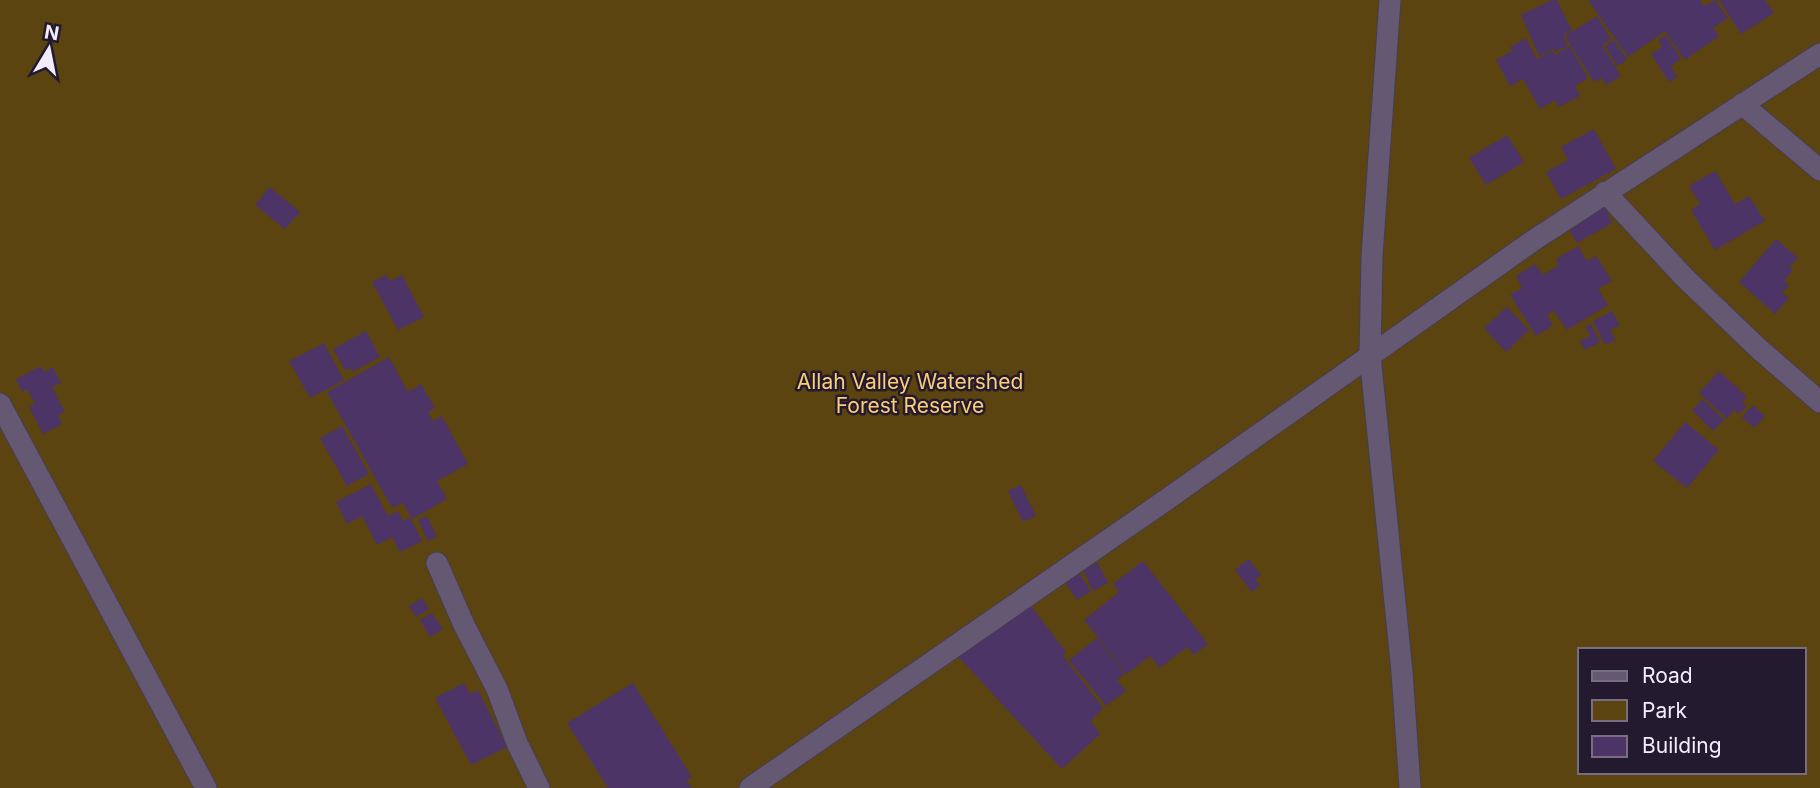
<svg xmlns="http://www.w3.org/2000/svg" width="1820" height="788" viewBox="0 0 1820 788" font-family="Inter,sans-serif">
	<rect width="100%" height="100%" fill="#2e233b"/>
	<path fill="#5b4410" fill-rule="evenodd" d="M0,0H1820V788H0ZM1580,650H1804V772H1580Z"/>
	<path fill="#4c3467" d="M1552,0H1557L1572,31L1563,35L1568,46L1555,52L1554,48L1539,56L1521,15Z
		M1588,0H1700L1704,6L1715,0L1728,18L1713,28L1719,36L1685,60L1665,31L1628,57Z
		M1719,0H1765L1774,13L1741,34Z
		M1597,16L1611,39L1602,45L1621,76L1606,85L1602,78L1594,82L1565,36Z
		M1666,35L1681,59L1671,66L1677,77L1669,82L1651,54L1662,47L1658,40Z
		M1526,38L1537,59L1552,50L1555,55L1570,46L1588,78L1575,86L1580,96L1559,107L1555,100L1540,109L1523,79L1510,86L1496,60L1512,51L1510,47Z
		M1614,40L1627,60L1617,66L1605,46Z
		M1594,129L1616,169L1561,199L1546,172L1568,160L1561,147Z
		M1507,135L1524,162L1486,185L1469,158Z
		M1715,171L1735,204L1749,196L1765,221L1715,250L1691,210L1700,204L1689,186Z
		M270,187L300,212L285,229L255,205Z
		M1596,205L1600,210L1606,208L1612,223L1577,243L1568,227Z
		M1776,239L1798,258L1789,267L1793,270L1784,281L1789,285L1782,293L1789,298L1775,314L1739,282Z
		M1578,246L1587,261L1596,256L1612,281L1598,289L1608,305L1567,330L1554,311L1547,315L1553,325L1536,336L1510,295L1522,288L1516,276L1535,264L1543,275L1559,265L1556,259Z
		M386,275L390,281L402,275L424,317L398,330L372,282Z
		M1507,307L1529,330L1506,352L1484,328Z
		M1612,311L1620,325L1610,330L1616,340L1605,345L1593,321Z
		M1591,324L1600,342L1585,350L1580,341L1590,336L1585,327Z
		M366,331L380,357L352,372L350,368L345,370L333,349Z
		M324,343L344,380L310,398L289,361Z
		M389,357L408,392L421,384L435,408L428,412L433,421L442,416L468,464L437,481L447,499L412,519L403,503L392,508L327,392Z
		M41,366L44,372L53,367L61,383L52,387L65,412L58,415L62,424L43,434L29,407L35,404L27,389L22,392L16,379Z
		M1719,371L1747,397L1742,402L1747,406L1739,414L1734,410L1727,419L1699,393Z
		M1703,399L1724,420L1713,431L1692,410Z
		M1753,405L1765,416L1754,428L1742,417Z
		M1685,422L1719,450L1687,488L1653,461Z
		M342,426L369,474L347,486L320,438Z
		M371,484L388,516L398,511L403,521L410,517L422,541L400,552L392,537L377,545L362,516L347,524L336,502Z
		M1021,485L1036,516L1023,522L1008,491Z
		M427,516L437,537L428,541L418,520Z
		M1249,559L1261,575L1255,579L1260,585L1252,592L1235,570Z
		M1143,561L1208,644L1194,655L1187,647L1160,668L1150,656L1127,674L1084,620L1119,592L1113,584Z
		M1098,563L1108,583L1093,591L1083,570Z
		M1077,570L1091,591L1077,600L1063,579Z
		M422,598L429,609L416,617L409,606Z
		M1030,605L1066,652L1063,656L1103,708L1091,721L1100,734L1062,769L954,652Z
		M432,613L443,629L430,637L420,620Z
		M1097,638L1125,673L1117,680L1126,691L1106,706L1069,660Z
		M464,683L470,694L478,690L507,747L471,765L435,698Z
		M633,683L692,777L686,780L692,788H608L567,723Z"/>
	<g fill="none" stroke-linecap="round" stroke-linejoin="round">
		<defs>
			<path id="minor" d="M1390,0L1372,256L1370,355L1402,672L1410,788
				M1742,104L1820,170
				M1605,192L1684,277L1758,348L1820,402
				M0,404L206,788
				M437,563L464,625L497,689L517,743L539,788
				M750,788L1166,500L1534,240L1820,54"/>
		</defs>
		<use href="#minor" stroke="#473d51" stroke-width="23"/>
		<use href="#minor" stroke="#645872" stroke-width="21"/>
	</g>
	<g text-anchor="middle" stroke-width="5" stroke-linejoin="round" paint-order="stroke">
		<g font-size="21" fill="#fbce76" stroke="#241a30">
			<text x="910" y="389">Allah Valley Watershed<tspan x="910" dy="24">Forest Reserve</tspan></text>
		</g>
	</g>
	<rect x="1578" y="648" width="228" height="126" fill="#241a30" stroke="#776e82" stroke-width="2"/>
	<rect x="1592" y="671" width="35" height="10" fill="#645872" stroke="#776e82" stroke-width="2"/>
	<text x="1642" y="683" font-size="21" fill="#f3ecfc">Road</text>
	<rect x="1592" y="700" width="35" height="21" fill="#5b4410" stroke="#776e82" stroke-width="2"/>
	<text x="1642" y="718" font-size="21" fill="#f3ecfc">Park</text>
	<rect x="1592" y="736" width="35" height="21" fill="#4c3467" stroke="#776e82" stroke-width="2"/>
	<text x="1642" y="753" font-size="21" fill="#f3ecfc">Building</text>
	<g transform="translate(49 49) rotate(10)" stroke="#241a30" stroke-width="5" paint-order="stroke">
	<path d="M0-5L12 26L0 18L-12 26Z" fill="#f3ecfc"/>
	<text y="-10" font-size="19" font-weight="bold" text-anchor="middle" fill="#f3ecfc">N</text>
	</g>
</svg>
